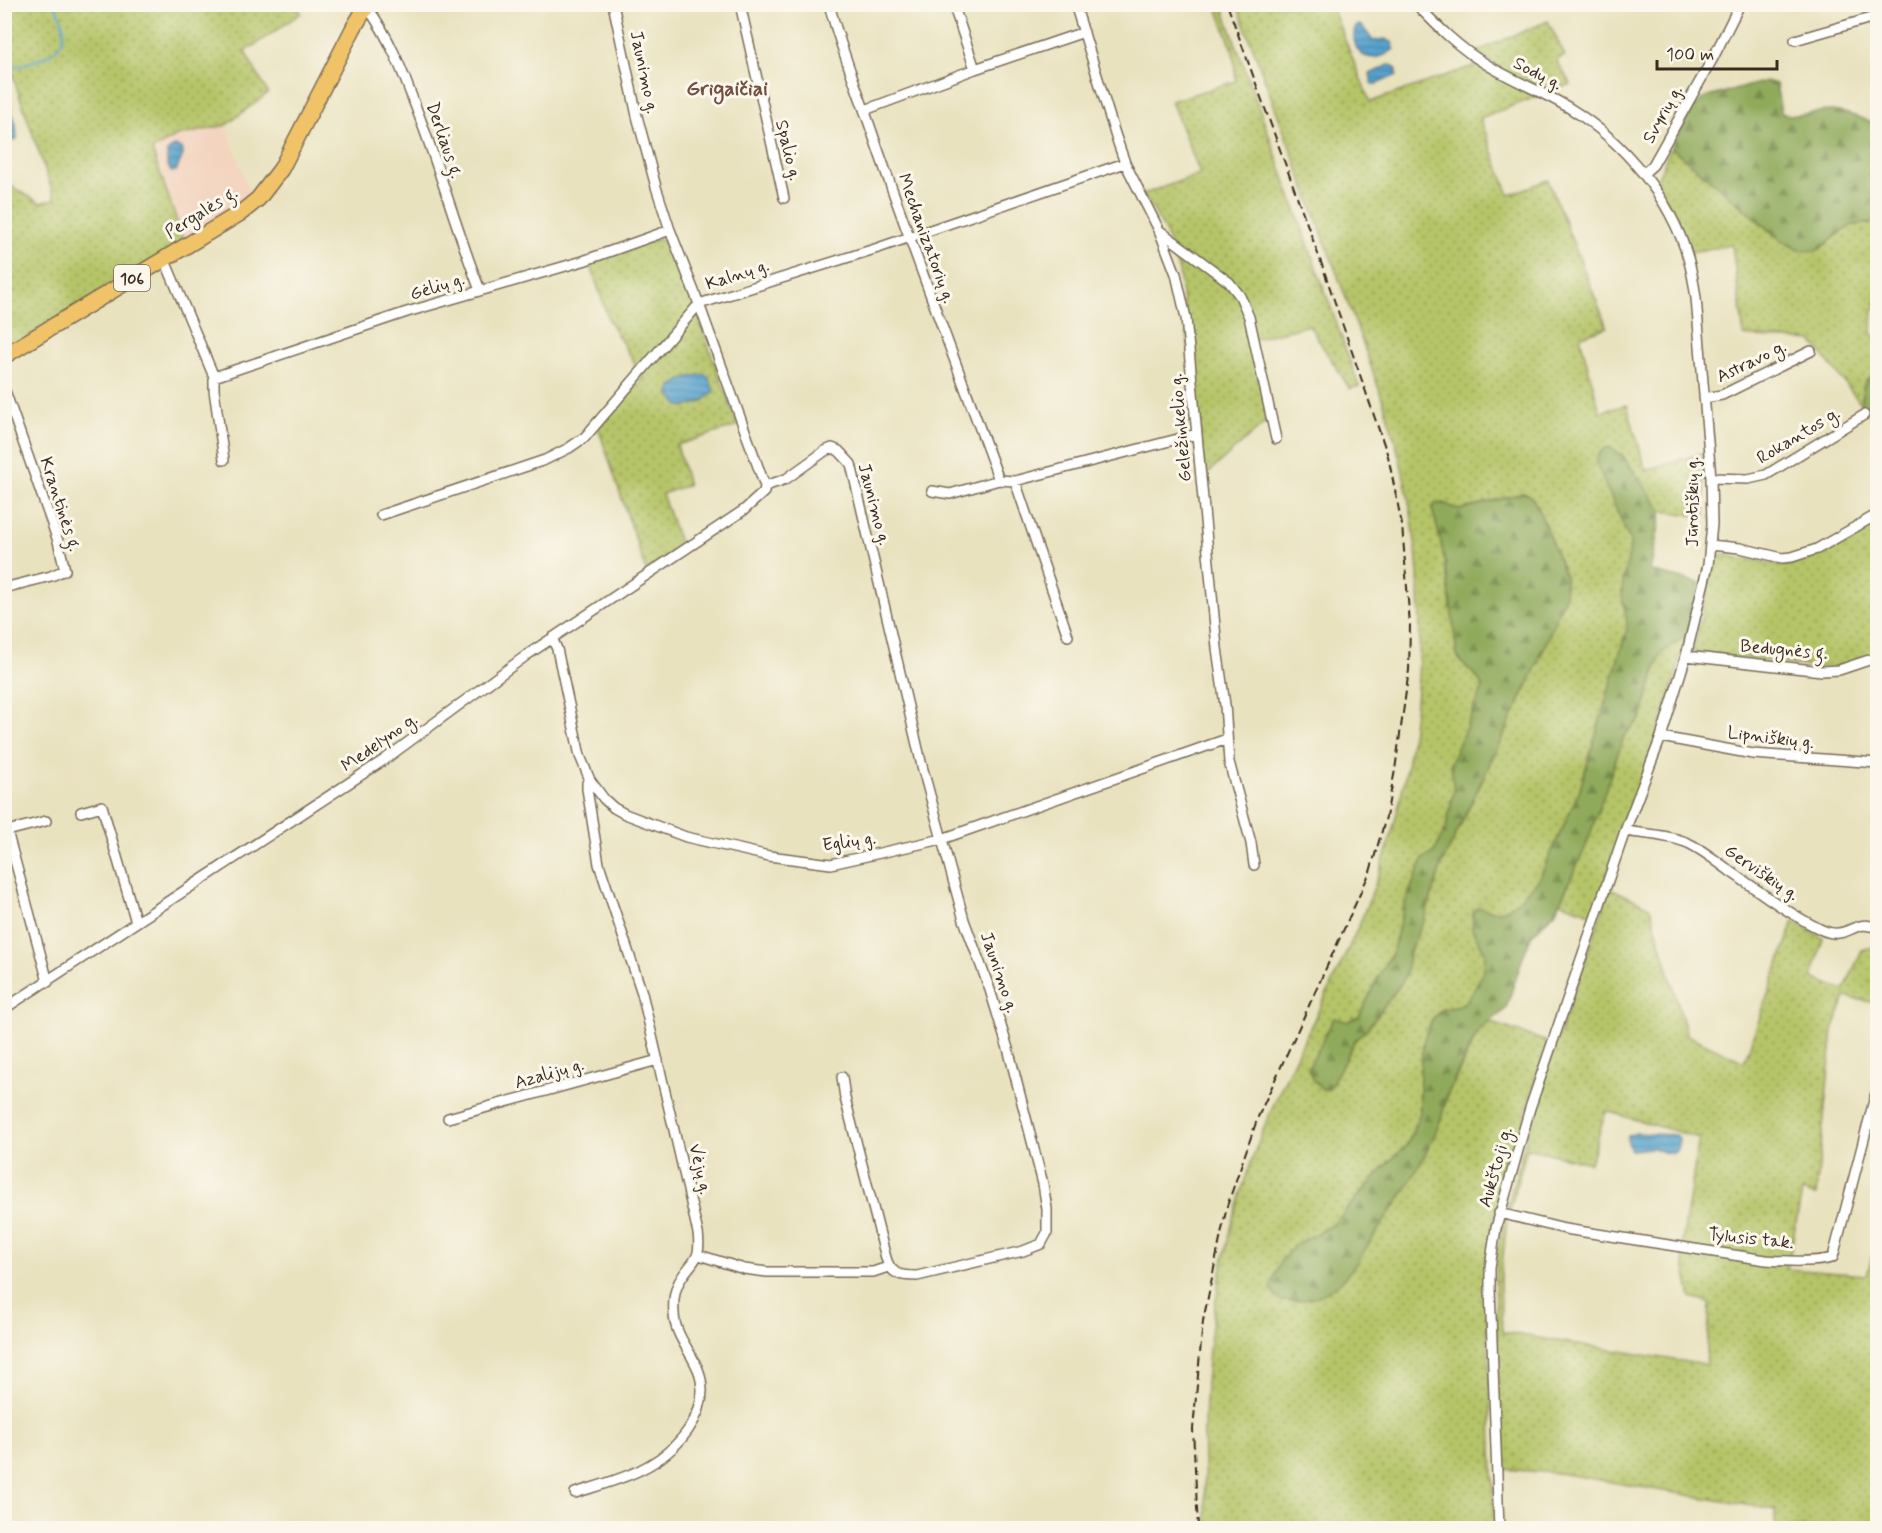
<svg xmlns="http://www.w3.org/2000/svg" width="1882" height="1533" viewBox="0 0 1882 1533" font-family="Mynerve,sans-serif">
	<defs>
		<pattern id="grass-dots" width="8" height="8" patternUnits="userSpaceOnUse" patternTransform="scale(1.5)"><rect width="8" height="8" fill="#b5c467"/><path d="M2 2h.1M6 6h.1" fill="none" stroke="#949f54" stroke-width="1.8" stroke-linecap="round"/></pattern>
		<pattern id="forest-firs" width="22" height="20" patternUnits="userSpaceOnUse" patternTransform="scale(1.5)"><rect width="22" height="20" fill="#90aa5c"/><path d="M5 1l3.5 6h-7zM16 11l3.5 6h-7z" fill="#778b4b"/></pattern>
		<pattern id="water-rules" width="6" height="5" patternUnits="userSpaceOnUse" patternTransform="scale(1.5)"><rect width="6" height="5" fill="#54a2cd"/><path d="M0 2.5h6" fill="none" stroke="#4784a6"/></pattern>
	</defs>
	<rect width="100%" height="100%" fill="#fbf7ec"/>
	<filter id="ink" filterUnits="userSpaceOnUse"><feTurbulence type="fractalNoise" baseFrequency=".0167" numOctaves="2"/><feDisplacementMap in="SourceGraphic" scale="12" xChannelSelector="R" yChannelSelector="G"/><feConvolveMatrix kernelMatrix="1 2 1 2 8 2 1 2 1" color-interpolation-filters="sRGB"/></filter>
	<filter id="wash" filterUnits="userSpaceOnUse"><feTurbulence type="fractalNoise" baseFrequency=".008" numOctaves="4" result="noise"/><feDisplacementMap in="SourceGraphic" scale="24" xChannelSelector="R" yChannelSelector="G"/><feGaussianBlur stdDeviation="1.35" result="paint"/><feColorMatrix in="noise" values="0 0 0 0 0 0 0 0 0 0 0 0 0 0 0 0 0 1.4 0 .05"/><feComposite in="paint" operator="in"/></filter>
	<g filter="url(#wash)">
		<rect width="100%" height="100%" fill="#e9e2bf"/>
		<path fill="#f3d4bf" d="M226,125L252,199L184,241L152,150L177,136Z"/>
		<path fill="url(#grass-dots)" stroke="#787742" stroke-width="1.5" fill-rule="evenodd" d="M5,5H297L301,13L245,52L268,93L226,125L177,136L152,150L184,241L5,351L4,176L7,184L40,203L55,199L12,74L5,76Z
			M1216,5H1222L1359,386L1350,389L1309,325L1251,340L1269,419L1205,476L1179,271L1165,231L1144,194L1200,174L1171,101L1236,81L1233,51Z
			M1237,5H1331L1370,102L1479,64L1539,96L1480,118L1509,195L1548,180L1607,327L1580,337L1600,412L1627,405L1646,470L1703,453L1705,517L1662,511L1622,455L1624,524L1630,541L1631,550L1622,592L1628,620L1627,629L1579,792L1539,879L1519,900L1507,909L1496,912L1478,908L1472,928L1486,953L1484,971L1468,1000L1457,1007L1442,1009L1432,1020L1424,1039L1420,1072V1113L1407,1145L1386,1165L1334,1224L1295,1245L1280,1262L1271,1287L1273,1293L1394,1208L1419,1166L1439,1124L1448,1094L1478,1032L1488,1021L1547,1042L1500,1197L1490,1238L1486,1282L1495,1528H1270L1269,1521L1254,1522L1252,1528H1207C1195,1386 1215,1238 1273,1106C1313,1014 1368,926 1393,828C1419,731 1427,626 1413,526C1401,439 1368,357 1337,274C1303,184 1270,94 1237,5ZM1523,493L1531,496L1538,508L1565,576V596L1536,667L1442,864L1425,917L1409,953L1406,973L1402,982L1367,1029L1355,1040L1330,1088L1334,1018L1347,1022L1359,1017L1381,971L1392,954L1405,903L1434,852L1446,828L1454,790L1451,762L1483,688C1475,668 1464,671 1457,655C1451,606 1447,556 1432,509L1443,503L1458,510Z
			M1548,21L1565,56L1556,60L1571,84L1550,92L1509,73L1475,52Z
			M1671,147L1781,240L1816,251L1852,225L1877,223V308L1873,310L1872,333L1877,338V375L1865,381L1861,404L1812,341L1744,336L1732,245L1691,252L1675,218L1656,182Z
			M658,239L667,242L673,250L738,426L677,445L688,485L662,494L681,547L646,571L598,427L643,377L609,321L590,263ZM708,376L714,391L702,402L685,407Z
			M1877,519V653L1845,666L1819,668L1693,652L1716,554L1787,566L1846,542Z
			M1688,634L1658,734L1593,914L1560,902L1586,846L1624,736L1641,718L1659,658L1663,652Z
			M1610,888L1650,907L1687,1035L1744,1062L1794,921L1823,938L1812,978L1844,990L1862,950L1877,946V1003L1845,997L1833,1030L1816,1195L1802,1192L1787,1269L1867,1275L1877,1239V1528H1775L1776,1510L1558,1473L1501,1469L1495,1275L1500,1232L1537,1100ZM1606,1111L1699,1138L1681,1250L1691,1298L1710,1303L1706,1365L1502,1332L1500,1281L1507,1221L1527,1148L1590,1163Z"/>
		<path fill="url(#forest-firs)" stroke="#666a3d" stroke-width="1.5" d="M1766,81L1776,84L1781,113C1797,119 1816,110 1832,111C1848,112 1863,119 1877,124V223L1852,225L1816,251L1798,250L1781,240L1671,147L1694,107L1704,98Z
			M1877,375H1878L1877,423L1861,404C1863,390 1862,378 1877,375Z
			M1609,447L1622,455L1662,511L1650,571L1700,583L1688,634L1663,652L1659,658L1641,718L1624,736L1586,846L1555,912L1532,935L1524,954L1506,1008C1497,1019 1484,1022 1476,1035C1466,1054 1456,1074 1448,1093C1444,1103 1443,1114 1439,1124C1423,1166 1396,1205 1370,1242C1359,1258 1349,1277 1333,1288C1317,1300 1299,1302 1281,1301L1273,1293L1271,1287L1280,1262L1295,1245L1334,1224L1386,1165L1407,1145L1420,1113V1072L1424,1039L1432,1020L1442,1009L1457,1007L1468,1000L1484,971L1485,953L1472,928L1473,913L1478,907L1496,912L1507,909L1519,900L1539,879L1579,792L1627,629C1628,616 1622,605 1622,592C1622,575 1631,558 1630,541L1596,463C1597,454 1601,450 1609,447Z
			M1523,493L1531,496L1538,508L1565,576V596L1536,667L1442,864L1425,917L1409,953L1406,973L1402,982L1367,1029L1355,1040L1329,1089L1323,1090L1313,1080L1308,1069L1334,1018L1347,1022L1359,1017L1381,971L1392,954L1405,903L1423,859L1434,852L1446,828L1454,790L1451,762L1483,688C1475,669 1464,670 1457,655C1451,606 1447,556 1432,509L1435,504L1443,503L1459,510Z"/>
		<path fill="url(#water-rules)" stroke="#486676" stroke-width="1.5" d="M1359,25L1363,27L1373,41L1385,39L1392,42L1394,49C1373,67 1349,56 1355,28Z
			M1389,65L1394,66L1397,70V75L1377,84H1372L1370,74Z
			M5,92L16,124L17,139L6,143H4Z
			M174,146L181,148L183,155L176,171L171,172L167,163V152Z
			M703,374L708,376L714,391C706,401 692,408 679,406L670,395L672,386L686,378Z
			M1635,1133L1675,1135L1679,1138C1678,1165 1662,1149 1651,1148C1645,1148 1638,1150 1631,1150L1627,1140L1628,1136Z"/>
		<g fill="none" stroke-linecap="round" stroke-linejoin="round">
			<path stroke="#54a2cd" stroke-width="2" d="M4,70C42,59 83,52 54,4"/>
		</g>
	</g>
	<g filter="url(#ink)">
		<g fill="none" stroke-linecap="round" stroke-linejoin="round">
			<defs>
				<path id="street" d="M740,4L784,198
					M829,4C841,50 859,93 874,138C914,253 957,366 999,480
					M1075,4L1115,134L1125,163L1159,230L1176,274L1186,318L1217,648L1225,705L1229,762L1251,843L1254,865
					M1416,4C1437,26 1460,49 1486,64C1513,81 1544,92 1571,109C1624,142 1670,197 1688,258C1692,271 1694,284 1696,298L1711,478L1712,524L1708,565L1686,656L1661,737L1625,831L1530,1108L1496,1228L1490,1267V1289L1499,1528
					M367,7C389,36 402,70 415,105C439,166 456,229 480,290
					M1795,40L1878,16
					M975,69L1084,32
					M865,110L975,69L953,4
					M1644,173L1653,165L1713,58L1740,4
					M1159,230L1229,282L1240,296L1249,317L1276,439
					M164,258L214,377V390L224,460
					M214,377L407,312L583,261L670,230
					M4,388L58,541L65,570L51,576L4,588
					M1704,398L1722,395L1811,351
					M1711,478L1748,479L1766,475L1864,415
					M1015,481L1068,636
					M765,486L786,479L825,451L832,448L839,451L851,464L922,766L964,920L990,990L1009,1052L1043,1184L1047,1209V1233L1041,1244L1023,1251L917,1276C901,1276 891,1275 886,1258L845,1098L842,1077
					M932,491L950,494L999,480L1015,481L1197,434
					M381,515L545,460L569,448L585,437L699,304L878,248L1125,163
					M1710,545L1740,548L1782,558L1792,557L1817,549L1878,514
					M552,638L557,649L580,756L590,780L604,799L614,808L625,814L686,837L769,856L831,864L942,839L1227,739
					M1686,656L1822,671L1839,670L1878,657
					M1661,737L1753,754L1878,763
					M81,812L102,806L136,922
					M46,821L7,831L48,982
					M1625,831C1645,834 1669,835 1688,843C1703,850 1716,861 1730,871C1759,891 1790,915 1822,930C1849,942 1854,916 1878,929
					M4,1009L384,760L527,655L744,510L764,492L765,486L699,304L670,230L656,187L637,116L613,4
					M448,1118L658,1060
					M1499,1213L1565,1229L1766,1260C1779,1261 1823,1263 1833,1257L1876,1093
					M699,1255L744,1269L767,1272H873L888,1267
					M575,1493C597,1486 620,1480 640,1470C675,1453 713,1414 699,1372C692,1352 674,1335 674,1313C673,1303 674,1292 679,1282C691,1260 702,1263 698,1233L642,993L599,864L587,789V783L590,780"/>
				<path id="primary" d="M4,356L242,212L258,199L281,169L354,27L368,4"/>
			</defs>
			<use href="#street" stroke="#786a56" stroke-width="12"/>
			<use href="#primary" stroke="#786a56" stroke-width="18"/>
			<use href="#street" stroke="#fff" stroke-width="9"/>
			<use href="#primary" stroke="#f0c369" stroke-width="15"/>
			<path stroke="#3b2a1e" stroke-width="2" stroke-dasharray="9 4.5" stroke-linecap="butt" d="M1198,1528L1193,1429L1203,1321L1227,1206L1258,1117L1370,872L1386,817L1395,770L1409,670L1410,625L1402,525L1388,456L1322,265L1227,4"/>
		</g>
	</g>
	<g text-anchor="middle" stroke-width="6" stroke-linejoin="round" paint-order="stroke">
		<rect fill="#fbf7ec" stroke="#75685c" stroke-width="1.5" x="114" y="265" width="36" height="26" rx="4.5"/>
		<g font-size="16" font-weight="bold" fill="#3b2a1e">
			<text x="132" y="284">106</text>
		</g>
		<g font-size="18" fill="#3b2a1e" stroke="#fbf7ec">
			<text transform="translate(645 72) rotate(78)" y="6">Jaunimo g.</text>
			<text transform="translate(1538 73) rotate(27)" y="6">Sodų g.</text>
			<text transform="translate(1662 114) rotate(-61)" y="6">Svyrių g.</text>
			<text transform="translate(445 140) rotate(71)" y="6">Derliaus g.</text>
			<text transform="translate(789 150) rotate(76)" y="6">Spalio g.</text>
			<text transform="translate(201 212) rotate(-32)" y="6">Pergalės g.</text>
			<text transform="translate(927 238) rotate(70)" y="6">Mechanizatorių g.</text>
			<text transform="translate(737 274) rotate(-18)" y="6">Kalnų g.</text>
			<text transform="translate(437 286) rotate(-17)" y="6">Gėlių g.</text>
			<text transform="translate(1751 361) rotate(-26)" y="6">Astravo g.</text>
			<text transform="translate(1180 428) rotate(-95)" y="6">Geležinkelio g.</text>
			<text transform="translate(1798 435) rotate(-31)" y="6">Rokantos g.</text>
			<text transform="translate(1692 502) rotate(-90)" y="6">Jūrotiškių g.</text>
			<text transform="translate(61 504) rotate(72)" y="6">Krantinės g.</text>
			<text transform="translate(875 504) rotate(75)" y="6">Jaunimo g.</text>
			<text transform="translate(1784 649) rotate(5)" y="6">Bedugnės g.</text>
			<text transform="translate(1771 737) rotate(7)" y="6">Lipniškių g.</text>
			<text transform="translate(379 742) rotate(-35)" y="6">Medelyno g.</text>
			<text transform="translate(849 841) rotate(-8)" y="6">Eglių g.</text>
			<text transform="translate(1762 872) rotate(34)" y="6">Gerviškių g.</text>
			<text transform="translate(1000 972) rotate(71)" y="6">Jaunimo g.</text>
			<text transform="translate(549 1073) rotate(-16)" y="6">Azalijų g.</text>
			<text transform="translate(1495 1167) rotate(-74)" y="6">Aukštoji g.</text>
			<text transform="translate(701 1169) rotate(77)" y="6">Vėjų g.</text>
			<text transform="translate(1751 1238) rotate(6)" y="6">Tylusis tak.</text>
		</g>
		<g font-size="21" font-weight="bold" fill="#734f43" stroke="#fbf7ec">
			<text x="727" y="95">Grigaičiai</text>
		</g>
	</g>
	<rect width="1882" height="1533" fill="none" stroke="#fbf7ec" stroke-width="24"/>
	<path d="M1657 60v9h120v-9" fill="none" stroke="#3b2a1e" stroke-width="3"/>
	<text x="1666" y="60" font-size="18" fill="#3b2a1e" stroke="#fbf7ec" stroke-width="4.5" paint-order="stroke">100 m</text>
</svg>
